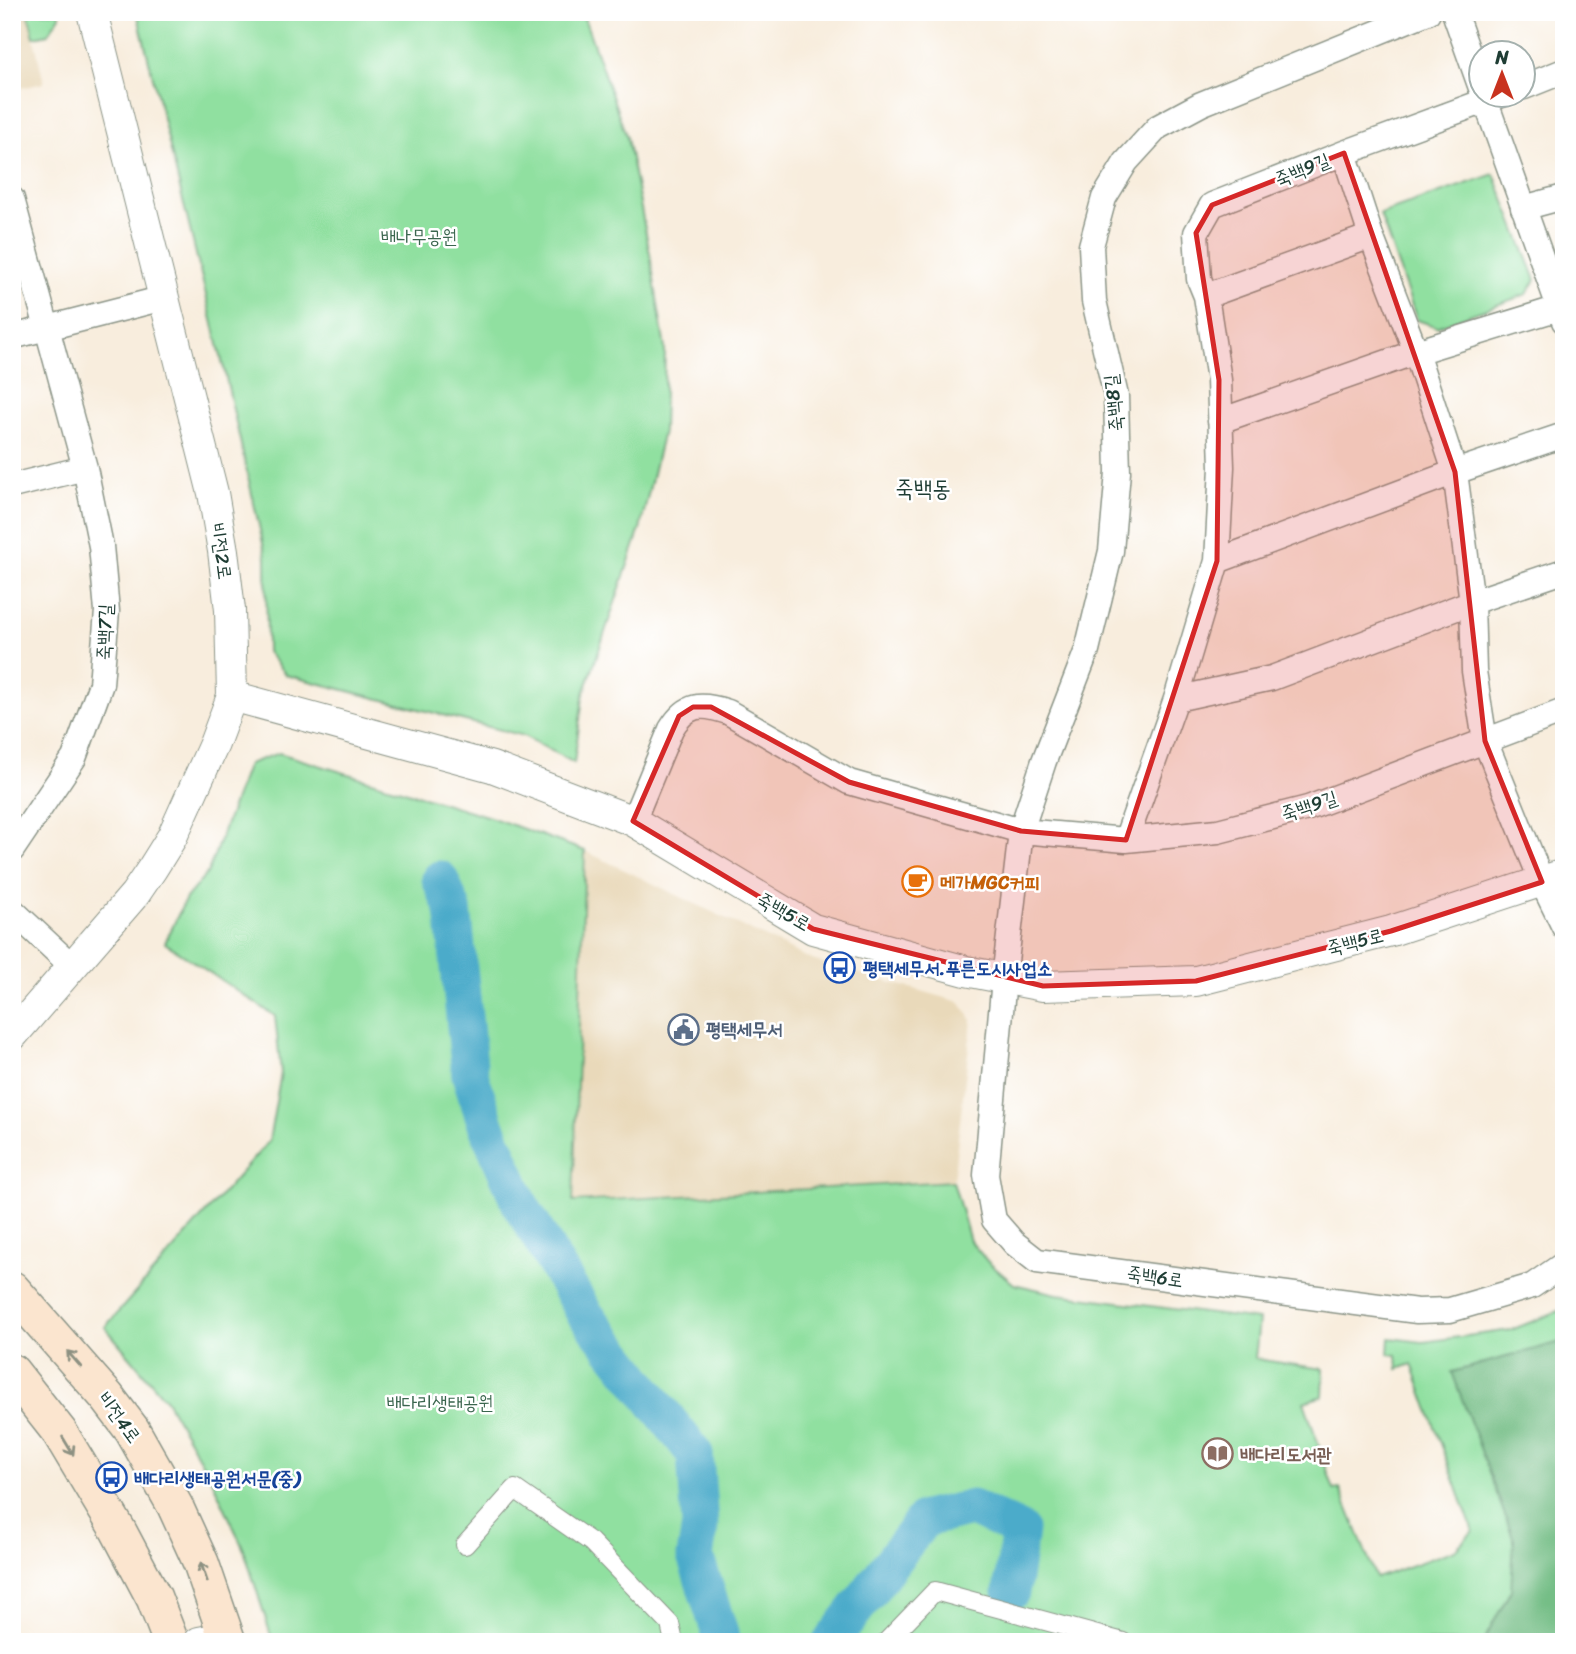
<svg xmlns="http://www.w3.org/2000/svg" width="1576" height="1654" viewBox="0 0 1576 1654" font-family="Sriracha,'Poor Story',sans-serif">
	<rect width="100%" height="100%" fill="#fff"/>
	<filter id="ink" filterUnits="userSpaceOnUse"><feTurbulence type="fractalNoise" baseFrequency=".0143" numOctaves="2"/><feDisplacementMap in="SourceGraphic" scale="14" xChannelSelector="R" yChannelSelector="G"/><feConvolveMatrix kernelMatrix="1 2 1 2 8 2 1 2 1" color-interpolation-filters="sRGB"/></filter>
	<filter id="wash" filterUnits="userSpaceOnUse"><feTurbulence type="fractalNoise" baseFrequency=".00686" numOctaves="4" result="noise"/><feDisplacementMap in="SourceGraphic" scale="28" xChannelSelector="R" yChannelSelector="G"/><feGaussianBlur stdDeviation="1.57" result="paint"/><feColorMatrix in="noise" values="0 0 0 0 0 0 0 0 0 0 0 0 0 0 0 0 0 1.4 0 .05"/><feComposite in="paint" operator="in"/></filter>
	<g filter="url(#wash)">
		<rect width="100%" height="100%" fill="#f8eddd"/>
		<path fill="#e9d9ba" d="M12,12H28L44,83L12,90Z
			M585,851L812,960L960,1002L972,1020L953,1181L573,1202Z"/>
		<path fill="#90e0a0" stroke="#588e6a" stroke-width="2" d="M28,12H60V16L48,34L34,37Z
			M137,12H582L627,138L650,254L665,349L663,431L640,529L583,697L574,763L524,736L286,675L267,652L266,557L224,369Z
			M1494,174L1536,280L1527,294L1437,327L1417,320L1380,214Z
			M279,753L490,817L585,851L573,1202L953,1181L970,1241L988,1262L1014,1284L1057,1294L1259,1320L1255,1359L1324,1369L1323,1396L1304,1402L1334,1490L1340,1489L1376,1578L1455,1550L1473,1531L1412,1364L1398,1369L1397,1355L1389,1354L1390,1338L1423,1342L1511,1330L1564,1309V1642H273L244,1550L214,1484L166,1400L105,1327L269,1141L281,1073L275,1016L165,943L186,898L208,872L248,764Z"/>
		<path fill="#74be86" stroke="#4a7e5d" stroke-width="2" d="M1564,1341V1642H1483L1511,1590L1514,1540L1452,1372Z"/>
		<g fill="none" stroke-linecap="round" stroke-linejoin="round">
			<path stroke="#4babca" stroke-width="37" d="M440,879L453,909L470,1075L487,1127L520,1204L585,1314L695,1454L700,1526L695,1556L723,1642
				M831,1642L924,1519L972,1508L1020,1530L1011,1592"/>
		</g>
	</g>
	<g filter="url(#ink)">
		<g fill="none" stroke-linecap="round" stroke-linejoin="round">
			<defs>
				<path id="pedestrian" d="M465,1545L515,1489L591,1542L670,1624L674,1642
					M886,1642L935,1591L1123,1642"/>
				<path id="minor" d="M1428,12L1201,104L1158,127L1126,162L1104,198L1091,246L1094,301L1116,396L1118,472L1111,551L1087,650L1044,761L1021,831L1004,979L986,1175L994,1220L1014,1243L1037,1261L1417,1311L1450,1310L1532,1286L1564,1264
					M1454,12L1482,91
					M1524,87L1564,71
					M1483,94L1564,321
					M1344,153L1371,236L1416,352L1455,472L1472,602L1474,671L1485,741L1542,882L1564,927
					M12,199L85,468L101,546L107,611L101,684L74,758L12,850
					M1523,208L1564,197
					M1206,296L1371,236
					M12,337L164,298
					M1220,421L1416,352L1559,308
					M12,486L85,468
					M1217,561L1455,472L1564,435
					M1176,699L1272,678L1472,602L1564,571
					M633,821L671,729C687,703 701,703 728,712L849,782L1021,831L1126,840L1218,831L1308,808L1564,711
					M1126,840L1176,699L1217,561L1222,467L1219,380L1206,296L1199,279L1196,233L1212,205L1344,153L1504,94
					M12,910L73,967"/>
				<path id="tertiary" d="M232,696L492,767L633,821L813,929L966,971L1043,986L1196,981L1391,931L1564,874
					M12,1036L135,894L152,869L172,837L214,744L232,696L230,610L223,551L213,493L92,12
					M199,1642L225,1637"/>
				<path id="secondary" d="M12,1289L107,1397L132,1430L175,1506L201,1563L228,1642
					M12,1372L60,1433L118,1530L154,1598L171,1642"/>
			</defs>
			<use href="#pedestrian" stroke="#8c9588" stroke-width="20"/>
			<use href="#minor" stroke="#8c9588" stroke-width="27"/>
			<use href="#tertiary" stroke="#8c9588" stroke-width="32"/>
			<use href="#secondary" stroke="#8c9588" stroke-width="38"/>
			<use href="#pedestrian" stroke="#fff" stroke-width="18"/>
			<use href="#minor" stroke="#fff" stroke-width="24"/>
			<use href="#tertiary" stroke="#fff" stroke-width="30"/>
			<use href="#secondary" stroke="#fbe5cf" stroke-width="35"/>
		</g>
		<defs><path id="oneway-shaft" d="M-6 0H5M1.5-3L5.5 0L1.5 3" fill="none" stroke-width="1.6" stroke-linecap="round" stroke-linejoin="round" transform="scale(1.75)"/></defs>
		<g stroke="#8d9182">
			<use href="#oneway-shaft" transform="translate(74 1359) rotate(-131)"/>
			<use href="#oneway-shaft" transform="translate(68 1446) rotate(59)"/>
			<use href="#oneway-shaft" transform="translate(204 1572) rotate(-109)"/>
		</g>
	</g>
	<path fill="#d62828" fill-opacity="0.2" stroke="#d62828" stroke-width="5" stroke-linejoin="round" d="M1344,153L1455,472L1485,741L1542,882L1391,931L1196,981L1043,986L813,929L633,821L679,716L693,707H711L849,782L1021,831L1126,840L1217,561L1219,380L1196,233L1212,205Z"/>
	<defs>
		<symbol id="cafe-ring" viewBox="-11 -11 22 22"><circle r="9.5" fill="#fff" stroke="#e8710a" stroke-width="1.5"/><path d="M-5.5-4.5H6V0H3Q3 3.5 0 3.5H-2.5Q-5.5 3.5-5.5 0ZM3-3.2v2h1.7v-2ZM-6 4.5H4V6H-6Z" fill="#e8710a"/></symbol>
		<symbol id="bus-ring" viewBox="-11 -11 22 22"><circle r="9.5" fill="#fff" stroke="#1a4fb4" stroke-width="1.5"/><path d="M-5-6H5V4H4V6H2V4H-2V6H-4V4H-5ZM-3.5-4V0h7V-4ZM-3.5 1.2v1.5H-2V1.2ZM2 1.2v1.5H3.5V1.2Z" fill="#1a4fb4"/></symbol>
		<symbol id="civic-ring" viewBox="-11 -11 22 22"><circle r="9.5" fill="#fff" stroke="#5c6f8a" stroke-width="1.5"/><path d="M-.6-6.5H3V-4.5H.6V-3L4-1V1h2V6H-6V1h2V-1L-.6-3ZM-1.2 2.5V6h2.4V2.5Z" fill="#5c6f8a"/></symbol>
		<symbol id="library-ring" viewBox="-11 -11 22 22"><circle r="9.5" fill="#fff" stroke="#8d6e63" stroke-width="1.5"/><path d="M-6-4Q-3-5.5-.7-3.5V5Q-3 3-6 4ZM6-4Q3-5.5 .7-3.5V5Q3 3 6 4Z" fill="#8d6e63"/></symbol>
	</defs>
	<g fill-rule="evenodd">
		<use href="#cafe-ring" x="900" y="864" width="35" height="35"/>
		<use href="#bus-ring" x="822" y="950" width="35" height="35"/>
		<use href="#civic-ring" x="666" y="1012" width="35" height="35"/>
		<use href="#library-ring" x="1200" y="1436" width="35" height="35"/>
		<use href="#bus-ring" x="94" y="1460" width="35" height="35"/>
	</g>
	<g text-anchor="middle" stroke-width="5" stroke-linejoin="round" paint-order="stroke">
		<g font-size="19" fill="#1f3d34" stroke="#fff">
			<text transform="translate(1302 169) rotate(-22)" y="7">죽백9길</text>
			<text transform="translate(1113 403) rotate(-96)" y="7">죽백8길</text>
			<text transform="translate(222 551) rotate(82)" y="7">비전2로</text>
			<text transform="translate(104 632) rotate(-88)" y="7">죽백7길</text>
			<text transform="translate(1309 805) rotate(-18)" y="7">죽백9길</text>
			<text transform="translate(784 911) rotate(30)" y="7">죽백5로</text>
			<text transform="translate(1355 941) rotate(-14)" y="7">죽백5로</text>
			<text transform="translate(1155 1276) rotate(8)" y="7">죽백6로</text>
			<text transform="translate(120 1417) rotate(54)" y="7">비전4로</text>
		</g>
		<g font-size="19" fill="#3b664f" stroke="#fff">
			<text x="419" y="243">배나무공원</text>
			<text x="440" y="1409">배다리생태공원</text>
		</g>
		<g font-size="19" font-weight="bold" fill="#c56008" stroke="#fff" text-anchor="start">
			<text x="940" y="889">메가MGC커피</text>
		</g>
		<g font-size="19" font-weight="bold" fill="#164399" stroke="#fff" text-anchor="start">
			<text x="863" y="975">평택세무서.푸른도시사업소</text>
			<text x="134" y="1485">배다리생태공원서문(중)</text>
		</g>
		<g font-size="19" font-weight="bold" fill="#4e5e75" stroke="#fff" text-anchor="start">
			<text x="706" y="1036">평택세무서</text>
		</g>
		<g font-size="19" font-weight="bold" fill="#785e54" stroke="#fff" text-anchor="start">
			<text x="1240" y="1461">배다리도서관</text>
		</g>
		<g font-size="23" fill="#1f3d34" stroke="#fff">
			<text x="923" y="496">죽백동</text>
		</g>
	</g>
	<rect width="1576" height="1654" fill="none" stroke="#fff" stroke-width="42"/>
	<g transform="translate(1502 74)"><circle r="33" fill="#ffffff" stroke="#a5b1ae" stroke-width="2"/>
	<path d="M0-5L12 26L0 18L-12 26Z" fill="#c8321e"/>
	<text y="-10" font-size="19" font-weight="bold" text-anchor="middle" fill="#1f3d34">N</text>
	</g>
</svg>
